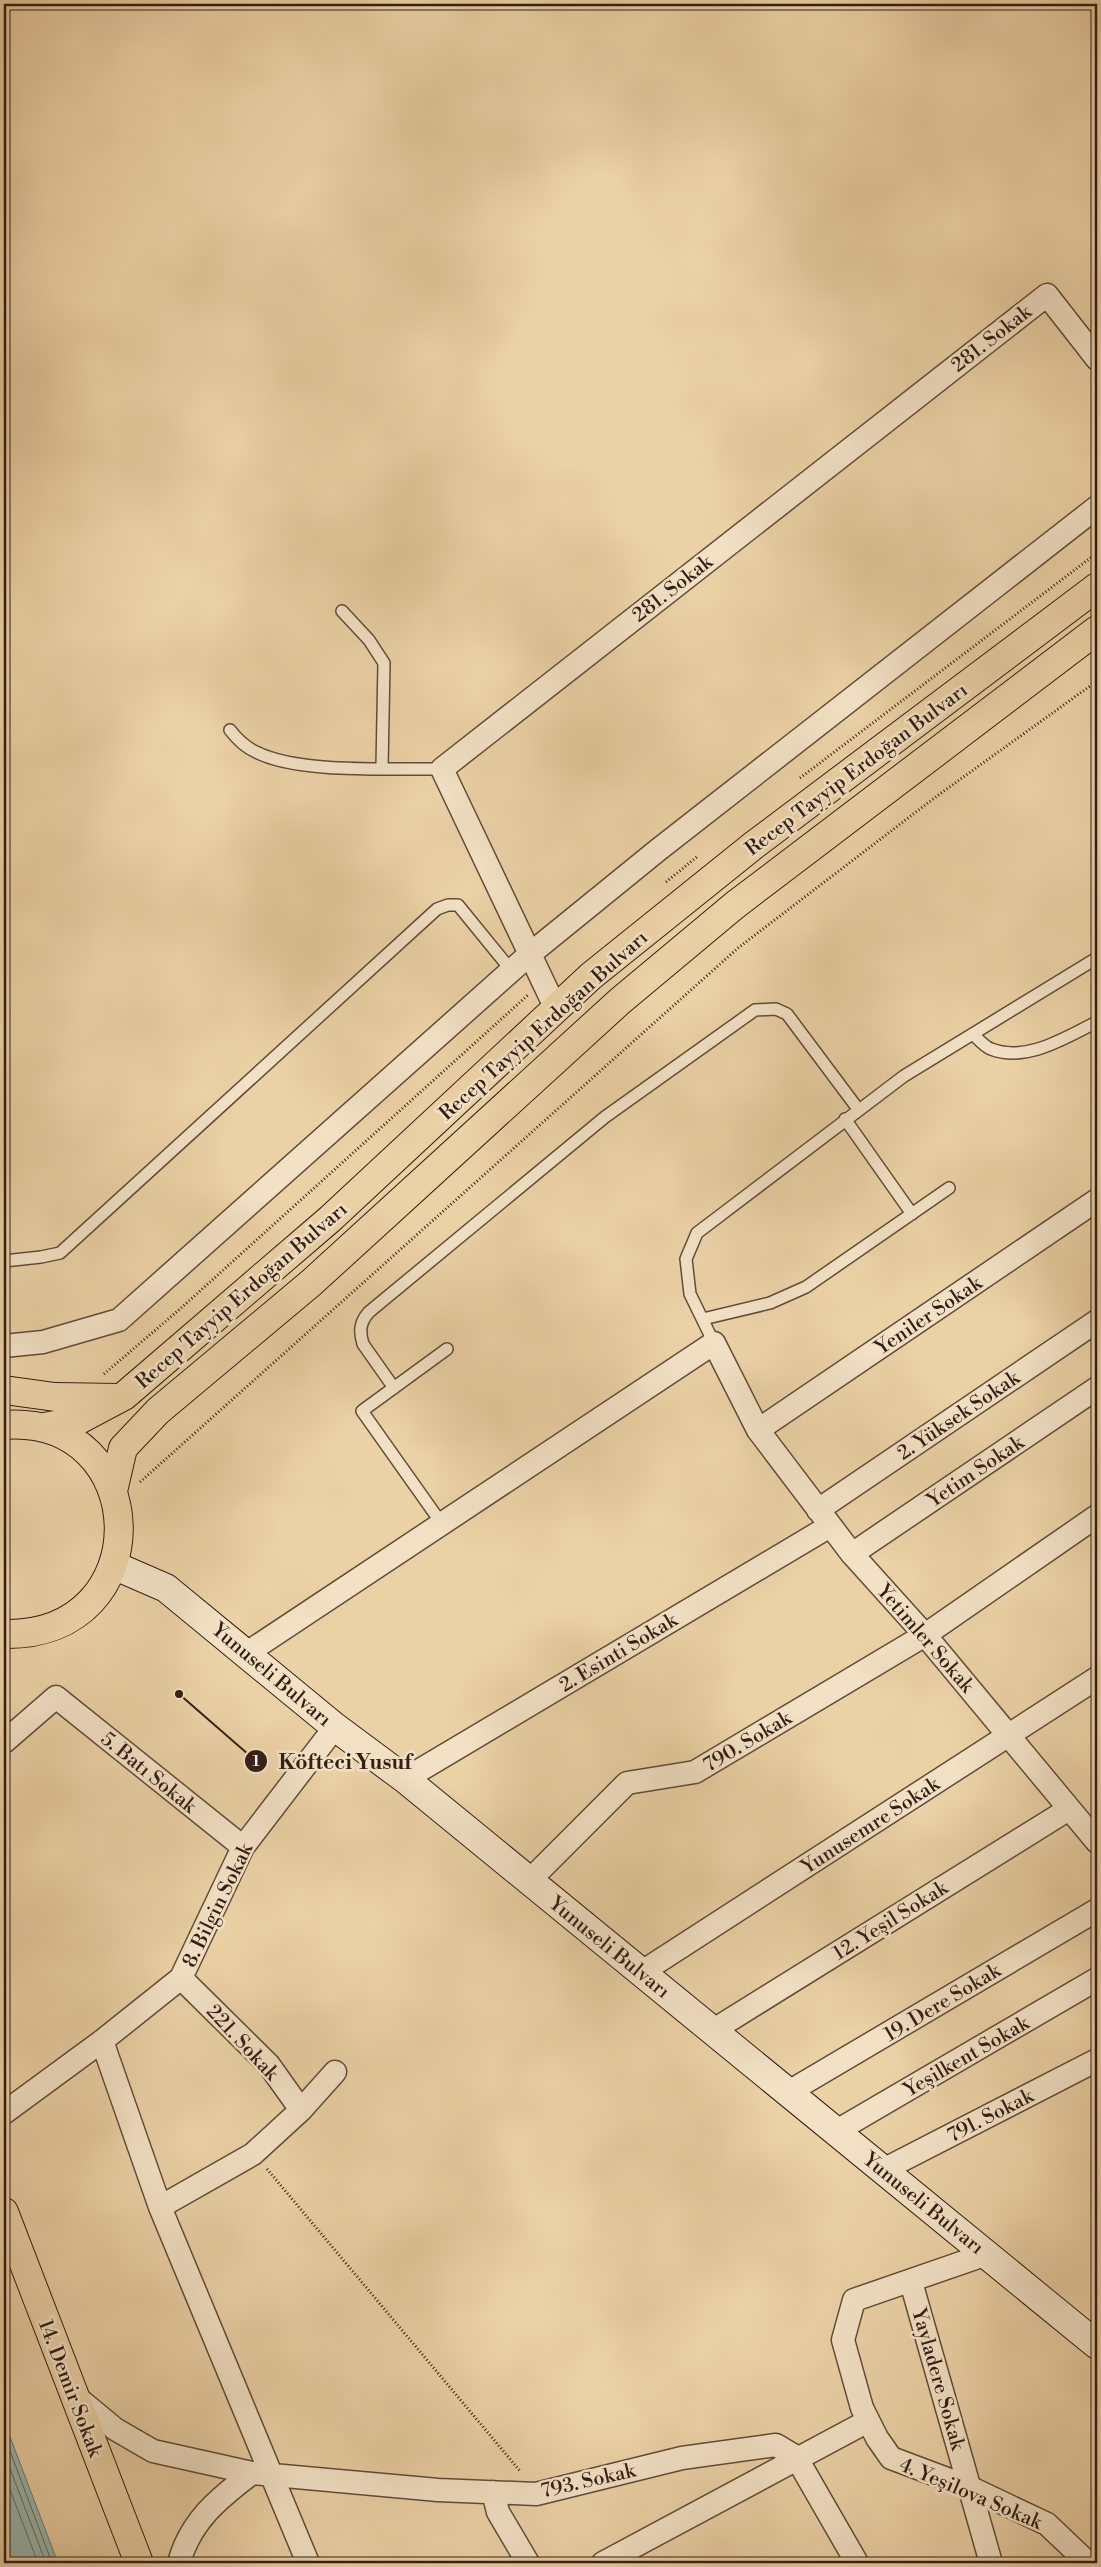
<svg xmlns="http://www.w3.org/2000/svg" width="1101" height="2567" viewBox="0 0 1101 2567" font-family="'Libre Bodoni',serif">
	<rect width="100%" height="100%" fill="#ebd1a6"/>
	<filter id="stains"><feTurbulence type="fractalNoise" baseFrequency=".004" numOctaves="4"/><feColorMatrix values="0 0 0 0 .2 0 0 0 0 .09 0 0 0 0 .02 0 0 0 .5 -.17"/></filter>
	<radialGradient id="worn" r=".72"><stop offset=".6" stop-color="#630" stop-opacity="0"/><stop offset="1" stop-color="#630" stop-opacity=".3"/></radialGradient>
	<path fill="#99b6ad" stroke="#717970" d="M4,2421L58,2563H4Z"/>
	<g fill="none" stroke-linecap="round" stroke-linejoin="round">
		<path stroke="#666a60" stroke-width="1" d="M4,2435L52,2563
			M4,2453L46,2563
			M4,2474L38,2563"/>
		<defs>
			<path id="lane" d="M342,611L369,640L384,663L382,768
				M230,730C237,739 245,747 256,752C299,774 392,768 442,769
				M973,1034C978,1039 985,1047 991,1049C1027,1063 1066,1037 1097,1022
				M845,1119L912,1214
				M4,1261L41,1257L60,1253L437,909L448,905H458L511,970
				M703,1319L770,1303L806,1287L949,1188
				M714,1343L690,1294L686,1259L697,1233L904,1076L1097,958
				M394,1388L363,1344C359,1331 360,1322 369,1312L605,1117L755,1010L776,1009L787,1014L858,1109
				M442,1524L362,1411L447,1349"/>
			<path id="street" d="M556,1009L442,769L1047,295L1097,359
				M4,1346L43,1342L119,1320L530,954L658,850L1097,507
				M758,1430L1097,1200
				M818,1510L1097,1321
				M852,1554L1097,1388
				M247,1653L714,1343L758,1430L852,1554L925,1635L1097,1842
				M4,1742L56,1697L243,1847
				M405,1779L830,1526
				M529,1881L627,1783L695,1772L925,1635L1097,1516
				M642,1972L1097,1678
				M181,1978L269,2065L301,2110
				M712,2031L1069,1809
				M102,2041L160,2207L308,2563
				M787,2093L1097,1910
				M4,2113L102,2041L181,1978L243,1847L335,1727
				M835,2132L1097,1979
				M883,2170L1097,2060
				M160,2207L253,2154L301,2110L335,2072
				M987,2254L854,2300L843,2340L862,2408L877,2438L891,2458L971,2488L1047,2524L1088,2563
				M911,2282L991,2563
				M74,2395L115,2429L153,2451L252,2473L438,2490L536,2494L682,2458L776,2445L796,2457L857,2563
				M493,2492L498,2512L528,2563
				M179,2563C190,2521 219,2498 252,2473
				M603,2563L868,2421"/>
			<path id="secondary" d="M113,1565L166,1588L335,1727L405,1779L1097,2345"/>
			<path id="primary" d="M4,1390L55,1397L119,1398
				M4,1425C153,1414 161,1637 4,1634
				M44,1427L77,1421L124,1396L330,1219L591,976L754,845L1097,587
				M113,1491L123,1448L158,1411L311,1283L620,1001L735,905L1097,630
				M4,2212L139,2563"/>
		</defs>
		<use href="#lane" stroke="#624b38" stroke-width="14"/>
		<use href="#street" stroke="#624b38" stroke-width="25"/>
		<use href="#secondary" stroke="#341e14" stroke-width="30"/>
		<use href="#primary" stroke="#341e14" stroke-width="30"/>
		<path stroke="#341e14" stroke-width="3" stroke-dasharray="1 2.5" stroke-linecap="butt" d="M800,778L1097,553
			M666,882L698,856
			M104,1374L180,1309L528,995
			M140,1482L738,948L937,796L1097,681
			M267,2169L520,2471"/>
		<use href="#lane" stroke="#f2e1c5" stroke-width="11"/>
		<use href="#street" stroke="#f2e1c5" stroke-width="22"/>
		<use href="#secondary" stroke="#f2e1c5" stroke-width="28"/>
		<use href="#primary" stroke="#ebd1a6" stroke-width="28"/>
	</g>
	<g text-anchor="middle" stroke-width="5" stroke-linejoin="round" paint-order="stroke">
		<g font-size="20" fill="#341e14" stroke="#f2e1c5">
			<text transform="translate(991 338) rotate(-38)" y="7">281. Sokak</text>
			<text transform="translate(672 588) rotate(-38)" y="7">281. Sokak</text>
			<text transform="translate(856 769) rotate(-37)" y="7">Recep Tayyip Erdoğan Bulvarı</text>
			<text transform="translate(543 1025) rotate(-42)" y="7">Recep Tayyip Erdoğan Bulvarı</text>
			<text transform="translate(241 1295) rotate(-41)" y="7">Recep Tayyip Erdoğan Bulvarı</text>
			<text transform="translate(928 1315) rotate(-34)" y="7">Yeniler Sokak</text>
			<text transform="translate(958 1415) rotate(-34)" y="7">2. Yüksek Sokak</text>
			<text transform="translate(975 1471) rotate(-34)" y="7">Yetim Sokak</text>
			<text transform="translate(926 1638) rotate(49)" y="7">Yetimler Sokak</text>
			<text transform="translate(618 1652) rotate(-31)" y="7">2. Esinti Sokak</text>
			<text transform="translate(272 1674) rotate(40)" y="7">Yunuseli Bulvarı</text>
			<text transform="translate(747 1741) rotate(-31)" y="7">790. Sokak</text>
			<text transform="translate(149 1772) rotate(39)" y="7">5. Batı Sokak</text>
			<text transform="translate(870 1825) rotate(-33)" y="7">Yunusemre Sokak</text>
			<text transform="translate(217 1905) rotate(-64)" y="7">8. Bilgin Sokak</text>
			<text transform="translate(890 1920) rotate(-32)" y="7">12. Yeşil Sokak</text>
			<text transform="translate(610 1947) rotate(39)" y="7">Yunuseli Bulvarı</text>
			<text transform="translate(942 2002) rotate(-31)" y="7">19. Dere Sokak</text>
			<text transform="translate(243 2042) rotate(47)" y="7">221. Sokak</text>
			<text transform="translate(966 2056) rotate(-30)" y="7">Yeşilkent Sokak</text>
			<text transform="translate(990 2115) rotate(-27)" y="7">791. Sokak</text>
			<text transform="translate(924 2203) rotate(39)" y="7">Yunuseli Bulvarı</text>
			<text transform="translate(939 2379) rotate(74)" y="7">Yayladere Sokak</text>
			<text transform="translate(71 2388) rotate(69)" y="7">14. Demir Sokak</text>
			<text transform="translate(588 2480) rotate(-13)" y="7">793. Sokak</text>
			<text transform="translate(971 2493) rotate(23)" y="7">4. Yeşilova Sokak</text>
		</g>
	</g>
	<path fill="none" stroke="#341e14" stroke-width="2" d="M179 1694L256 1761"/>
	<g fill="#341e14" stroke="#f2e1c5" stroke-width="2">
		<circle cx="179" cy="1694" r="5"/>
		<circle cx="256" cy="1761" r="12"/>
	</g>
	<g font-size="15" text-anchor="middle" font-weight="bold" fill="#fff">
		<text x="256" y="1766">1</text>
	</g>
	<g font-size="21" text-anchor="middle" font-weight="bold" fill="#341e14" stroke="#f2e1c5" stroke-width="5" stroke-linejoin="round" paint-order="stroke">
		<text x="345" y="1769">Köfteci Yusuf</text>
	</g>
	<rect width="1101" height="2567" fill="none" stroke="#ebd1a6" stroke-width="20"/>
	<rect x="5" y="5" width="1091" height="2557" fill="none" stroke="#341e14" stroke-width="2.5"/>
	<rect x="10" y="10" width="1081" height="2547" fill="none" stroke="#341e14"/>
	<rect width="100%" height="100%" filter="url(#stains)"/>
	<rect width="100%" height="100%" fill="url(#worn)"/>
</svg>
